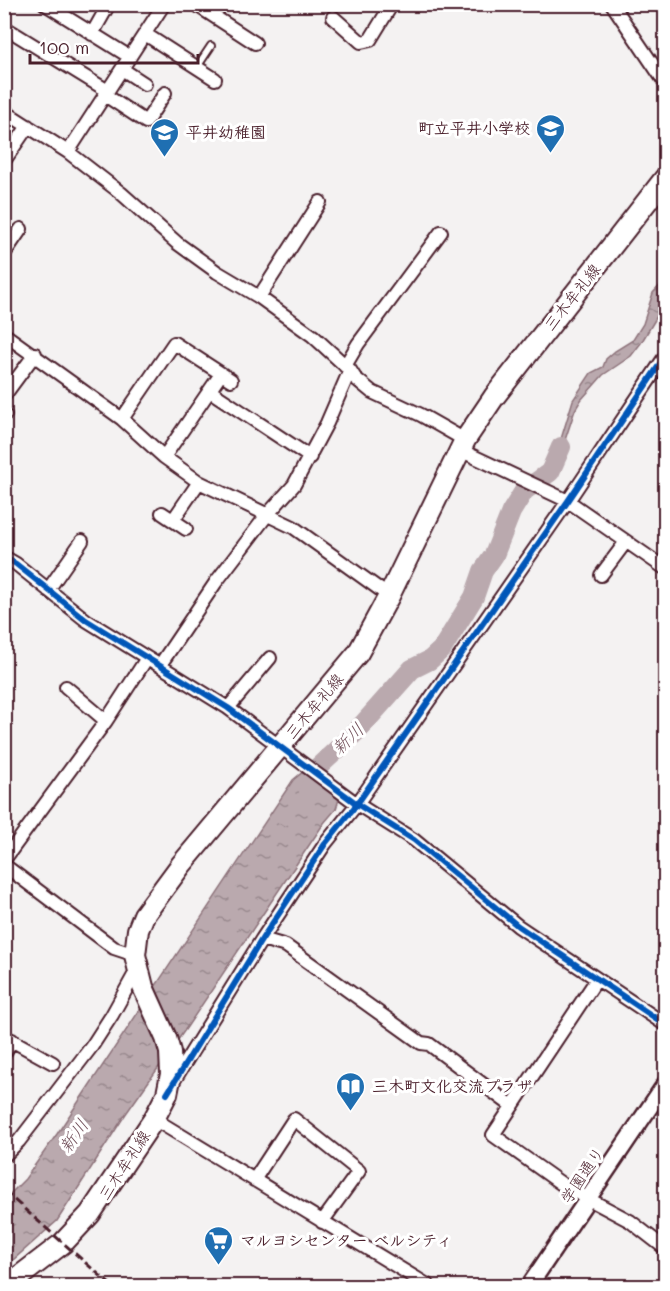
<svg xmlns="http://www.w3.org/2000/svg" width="670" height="1291" viewBox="0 0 670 1291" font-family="Mali,'Klee One',sans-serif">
	<defs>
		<pattern id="water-ripples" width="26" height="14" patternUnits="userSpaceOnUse" patternTransform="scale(1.5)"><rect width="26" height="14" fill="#baa9ae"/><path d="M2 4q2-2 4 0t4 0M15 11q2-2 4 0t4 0" fill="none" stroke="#99898e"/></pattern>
	</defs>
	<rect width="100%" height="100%" fill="#f4f2f2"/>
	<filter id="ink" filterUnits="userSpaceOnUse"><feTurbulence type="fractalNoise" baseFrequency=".0167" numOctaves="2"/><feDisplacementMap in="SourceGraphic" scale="12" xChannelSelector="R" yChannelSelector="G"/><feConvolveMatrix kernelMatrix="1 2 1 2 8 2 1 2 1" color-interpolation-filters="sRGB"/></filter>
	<g filter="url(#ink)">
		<path fill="url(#water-ripples)" stroke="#8d727a" stroke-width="1.5" d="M665,280V303L641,343L631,356L603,375L581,400L575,410L562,449L553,470L549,472L561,439L573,400L591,373L603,367L606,359L615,351L633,340L643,324L653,293Z
			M304,771L342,789L336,809L324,823L187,1027L125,1115L57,1221L5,1267L4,1200L25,1179L57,1134L293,780Z"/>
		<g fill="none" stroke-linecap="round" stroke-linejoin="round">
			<path stroke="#baa9ae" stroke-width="20" d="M309,793L316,769L357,731L412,669L430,660L442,649L474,597L483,571L494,555L511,512L524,491L550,472L561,447"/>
			<defs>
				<path id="service" d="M197,67L211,46"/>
				<path id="minor" d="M45,4L130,57
					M195,4L255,43
					M612,4L666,84
					M333,17L361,42L370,40L392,4
					M4,27L108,91
					M92,34L109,4
					M145,34L215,79
					M122,69L145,84
					M105,95L146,122L165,93
					M4,111L68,152L121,193L177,243L217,272L259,297L313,336L350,370L355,378L372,392L421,415L465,440
					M68,152L164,4
					M4,161L28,126
					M4,254L21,229
					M259,297L320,202
					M4,334L122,419L164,457L199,482L293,527L389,596
					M345,366L358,344L441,232
					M210,391L310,457
					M4,396L35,354
					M4,414L5,415
					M122,419L174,343L231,380
					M460,450L568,501L666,569
					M164,457L221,374
					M162,513L186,529
					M173,520L199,482
					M4,557L16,564L86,620L228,708L357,804L414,840L518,926L666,1025
					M601,575L625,543
					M48,590L82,541
					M160,665L216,582L267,515L294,485L327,423L350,370
					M66,687L106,721
					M228,708L270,658
					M4,860L106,721L147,658
					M4,865L114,948L135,955
					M262,939L286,946L421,1043L429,1044L512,1106
					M597,979L493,1135L566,1187L630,1221L666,1249
					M4,1036L53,1063
					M4,1054L12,1040
					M173,1082L262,939L325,844L357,804L568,501L666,355
					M154,1119L429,1286
					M4,1156L19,1141L92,1046L112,1015L138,968
					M254,1180L294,1119L359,1171L322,1222"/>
				<path id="tertiary" d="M529,1286L666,1083"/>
				<path id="primary" d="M7,1286L63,1243L90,1214L154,1119L167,1094L171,1074L170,1052L166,1038L143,987L135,955L138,930L144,915L181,865L358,653L389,596L465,440L494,397L666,177"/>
			</defs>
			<use href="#service" stroke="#4a1f2b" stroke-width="10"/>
			<use href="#minor" stroke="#4a1f2b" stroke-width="16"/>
			<use href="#tertiary" stroke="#4a1f2b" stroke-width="20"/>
			<use href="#primary" stroke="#4a1f2b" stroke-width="24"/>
			<use href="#service" stroke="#fff" stroke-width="6"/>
			<use href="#minor" stroke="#fff" stroke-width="12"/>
			<use href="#tertiary" stroke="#fff" stroke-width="15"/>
			<use href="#primary" stroke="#fff" stroke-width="20"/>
			<path stroke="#4a1f2b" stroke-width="3" stroke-dasharray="9 4.5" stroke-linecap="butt" d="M4,1191L112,1286"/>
			<defs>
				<path id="cycleway" d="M4,557L16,564L86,620L228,708L357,804L414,840L518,926L666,1025
					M167,1094L262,939L325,844L357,804L568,501L666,355"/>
			</defs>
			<use href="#cycleway" stroke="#fff" stroke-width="10"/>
			<use href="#cycleway" stroke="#0057b8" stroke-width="6"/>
		</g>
	</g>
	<defs>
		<symbol id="school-pin" viewBox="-11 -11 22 30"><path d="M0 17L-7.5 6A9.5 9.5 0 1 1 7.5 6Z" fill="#1f6fb2" stroke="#fff"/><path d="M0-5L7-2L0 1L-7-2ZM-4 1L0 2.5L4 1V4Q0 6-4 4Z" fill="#fff"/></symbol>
		<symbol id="library-pin" viewBox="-11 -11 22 30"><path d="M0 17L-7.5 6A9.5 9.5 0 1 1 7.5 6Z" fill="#1f6fb2" stroke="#fff"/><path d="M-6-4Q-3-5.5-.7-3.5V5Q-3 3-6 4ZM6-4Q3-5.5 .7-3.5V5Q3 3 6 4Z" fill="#fff"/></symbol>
		<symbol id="supermarket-pin" viewBox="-11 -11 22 30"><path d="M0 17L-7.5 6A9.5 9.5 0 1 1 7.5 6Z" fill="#1f6fb2" stroke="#fff"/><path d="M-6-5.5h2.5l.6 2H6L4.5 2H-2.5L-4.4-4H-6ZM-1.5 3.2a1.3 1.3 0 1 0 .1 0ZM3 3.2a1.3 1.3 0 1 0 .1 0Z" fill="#fff"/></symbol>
	</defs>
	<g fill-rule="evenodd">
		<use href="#school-pin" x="534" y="112" width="33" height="45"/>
		<use href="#school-pin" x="148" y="116" width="33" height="45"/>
		<use href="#library-pin" x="334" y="1070" width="33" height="45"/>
		<use href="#supermarket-pin" x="202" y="1224" width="33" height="45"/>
	</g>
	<g text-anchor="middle" stroke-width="6" stroke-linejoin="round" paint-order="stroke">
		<g font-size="16" font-weight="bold" fill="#4a1f2b" stroke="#fff" text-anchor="start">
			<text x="530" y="134" text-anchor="end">町立平井小学校</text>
			<text x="186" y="138">平井幼稚園</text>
			<text x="372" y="1092">三木町文化交流プラザ</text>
			<text x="240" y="1246">マルヨシセンター ベルシティ</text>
		</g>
		<g font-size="16" fill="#4a1f2b" stroke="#fff">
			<text transform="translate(572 297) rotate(-52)" y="6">三木牟礼線</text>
			<text transform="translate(314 706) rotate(-50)" y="6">三木牟礼線</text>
			<text transform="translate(124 1165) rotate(-57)" y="6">三木牟礼線</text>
			<text transform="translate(582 1175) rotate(-56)" y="6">学園通り</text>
		</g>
		<g font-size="18" font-style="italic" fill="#714f59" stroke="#fff">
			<text transform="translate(348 739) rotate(-44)" y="6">新川</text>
			<text transform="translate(74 1136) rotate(-55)" y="6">新川</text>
		</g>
	</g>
	<rect width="670" height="1291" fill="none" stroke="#fff" stroke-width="24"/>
	<rect x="12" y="12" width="646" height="1267" fill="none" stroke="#4a1f2b" stroke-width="2" filter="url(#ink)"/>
	<path d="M30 54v9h168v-9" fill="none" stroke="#4a1f2b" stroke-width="3"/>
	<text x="39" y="54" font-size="18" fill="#4a1f2b" stroke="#ffffff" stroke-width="4.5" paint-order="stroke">100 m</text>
</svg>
